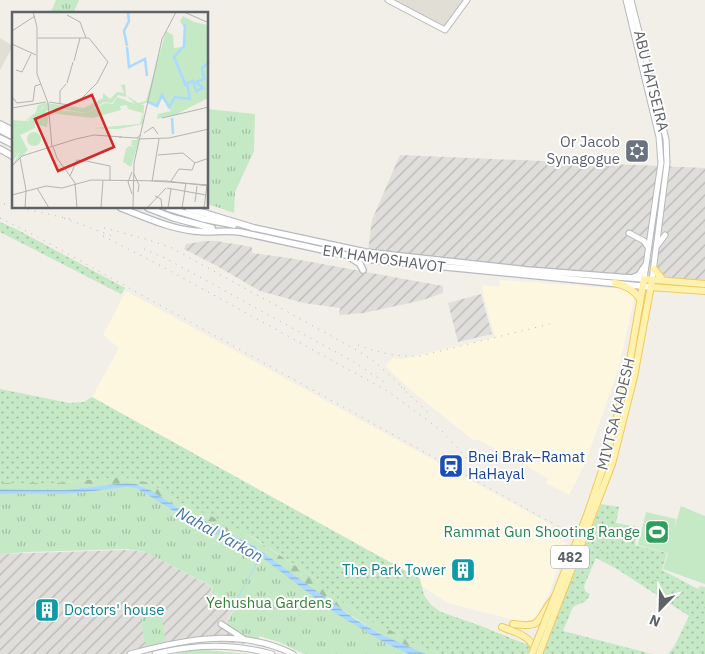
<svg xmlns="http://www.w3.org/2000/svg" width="705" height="654" viewBox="0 0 705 654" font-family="'IBM Plex Sans',sans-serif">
	<defs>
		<pattern id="industrial-furrows" width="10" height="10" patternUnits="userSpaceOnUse" patternTransform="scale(1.25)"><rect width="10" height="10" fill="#e0deda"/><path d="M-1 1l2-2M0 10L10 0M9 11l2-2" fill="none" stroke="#b9b8b5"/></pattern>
		<pattern id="grass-dots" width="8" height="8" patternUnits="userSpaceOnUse" patternTransform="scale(1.25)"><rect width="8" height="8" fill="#c5e8c5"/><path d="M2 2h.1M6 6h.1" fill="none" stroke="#a3c0a4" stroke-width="1.8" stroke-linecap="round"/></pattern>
		<pattern id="forest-firs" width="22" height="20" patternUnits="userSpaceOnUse" patternTransform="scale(1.25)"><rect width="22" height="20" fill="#c5e8c5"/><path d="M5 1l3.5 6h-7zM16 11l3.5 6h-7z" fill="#a3c0a4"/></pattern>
		<pattern id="park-tufts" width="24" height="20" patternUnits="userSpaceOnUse" patternTransform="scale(1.25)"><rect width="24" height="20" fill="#c5e8c5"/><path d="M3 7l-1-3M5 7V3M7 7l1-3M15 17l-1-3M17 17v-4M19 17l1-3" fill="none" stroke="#a3c0a4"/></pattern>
		<pattern id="water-rules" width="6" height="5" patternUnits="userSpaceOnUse" patternTransform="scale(1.25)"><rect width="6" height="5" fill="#aadaff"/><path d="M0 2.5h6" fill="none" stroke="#8eb4d2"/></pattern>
	</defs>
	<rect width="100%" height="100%" fill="#f1efe8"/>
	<path fill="#fef7e0" d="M500,280L623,289L635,296L618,371L586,461L569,495L546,483L548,478L479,440H473L413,392L385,366L393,358L403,359L495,337L482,289L483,285L499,287Z
		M126,291L552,525L548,532L567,543L549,593L537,616L533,620L522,622L448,603L420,585V578L92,397L119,348L103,335Z"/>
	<path fill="url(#industrial-furrows)" d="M400,155L705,168V282L505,265L368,251L372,220Z
		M206,241H216L252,247V253L289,258L443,286V293L423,300L364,313L339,315L340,308L304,303L260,291L217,266L184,249L186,244Z
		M481,294L492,334L458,342L448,303Z
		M127,550L146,552L212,587L210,593L235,607L225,625L245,644L215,642H197L159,649L143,654H0V554Z"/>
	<path fill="#e1ded6" d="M396,0H465L445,27Z
		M0,38L13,46L0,70Z"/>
	<path fill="url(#grass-dots)" d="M0,222L18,230L125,288L121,294L0,232Z
		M0,389L69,403L84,402L92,397L420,579L424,595L431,605L441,612L481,626L543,651L601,504L619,507L616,523L638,527L635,545L667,553L662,570L698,589L700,586L705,587V654H668L674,647L689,616L617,569L596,558L584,586L585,591L590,594C586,604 581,602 573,607L563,631L652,654H442L414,644L392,631L375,624L339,600L319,581L253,537L177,501L150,483L122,477L55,483H0Z"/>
	<path fill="url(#forest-firs)" d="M122,477L150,483L177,501L241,530L319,581L339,600L375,624L392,631L414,644L442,654H426L380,634L329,601L254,546L175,506L140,485L126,483L63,490L0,489V483H55Z"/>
	<path fill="url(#park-tufts)" d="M56,0H79L73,14H50Z
		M208,109L255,114L254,151L235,192L234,213L208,204Z
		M128,487L138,489L172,510L255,552L387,644L409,654H304L279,642L259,636V640L241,636L226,625L236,606L211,593L213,587L146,552L127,549L28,552L0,554V494H69Z
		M163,615L162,618L166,643L146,650L141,619Z
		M196,649L249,654H175Z"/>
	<path fill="#c5e8c5" d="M681,506L705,516V584L663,569L668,553L638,545L646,512L676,519L674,529Z"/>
	<path fill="url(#water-rules)" d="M126,483L136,484L150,490L175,506L254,546L355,619L380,634L426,654H409L387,644L335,613L255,552L172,510L138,489L128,487L69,494H0V489L63,490Z"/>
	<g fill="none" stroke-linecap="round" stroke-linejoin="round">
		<path stroke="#aadaff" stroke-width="1" d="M238,597L261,556"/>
		<defs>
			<path id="tertiary" d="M388,0L445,30L467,0
				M626,0L659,137L661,163L644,279
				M631,0L666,139L667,163L652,280
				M629,233L644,241L648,247
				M657,246L665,235
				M221,624L244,639
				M130,654C184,639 241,628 293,654
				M155,654C194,644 232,643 272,654"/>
			<path id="secondary" d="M0,124L14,131
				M0,130L14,137
				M0,138L14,145
				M0,149L14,157
				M121,208C145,217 168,228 194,231C209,233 225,230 240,232L364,259L651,287
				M148,208L174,218L212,228
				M168,208L204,219L234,225
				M188,208L254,228L365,252L527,270L644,279
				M351,258L360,264L363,270
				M632,278L639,275L645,266"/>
			<path id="primary" d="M654,269L663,280
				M615,283C626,286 633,289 640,299
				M651,287L705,291
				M606,459L627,378L644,279L705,284
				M612,464L634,377L652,280
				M513,624C545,629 536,618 554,598
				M502,627C514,632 529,635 534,648"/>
		</defs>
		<use href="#tertiary" stroke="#b5b8bc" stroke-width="7"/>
		<use href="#secondary" stroke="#b6babf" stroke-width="8"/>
		<use href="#primary" stroke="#f2c960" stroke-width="8"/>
		<use href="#tertiary" stroke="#fff" stroke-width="5"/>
		<use href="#secondary" stroke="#fff" stroke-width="5.5"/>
		<use href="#primary" stroke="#fff2af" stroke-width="6"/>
		<path stroke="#b6b7b8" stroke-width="1" stroke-dasharray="1 6" stroke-linecap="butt" d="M4,204L14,206
			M21,208L70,219
			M0,218L32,234L705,608
			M64,218L112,236
			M104,228L149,240L172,248L360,352L375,362L407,391
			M103,236L163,267L389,392L442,431L476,468
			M144,249L167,259L354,362L384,382
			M358,345C378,353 398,357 420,356L550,324
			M401,387L430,414"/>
		<defs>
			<path id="primary-bridge" d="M532,654L587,515L606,459
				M539,654L612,464"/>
		</defs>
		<use href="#primary-bridge" stroke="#f2c960" stroke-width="8" stroke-linecap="butt"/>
		<use href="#primary-bridge" stroke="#fff2af" stroke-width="6"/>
	</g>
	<defs>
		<symbol id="synagogue-square" viewBox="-11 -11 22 22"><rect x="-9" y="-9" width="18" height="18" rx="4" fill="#6b7280" stroke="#fff"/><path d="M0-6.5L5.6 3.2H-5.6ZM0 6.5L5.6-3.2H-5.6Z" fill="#fff"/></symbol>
		<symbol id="station-square" viewBox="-11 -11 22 22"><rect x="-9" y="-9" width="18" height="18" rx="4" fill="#1a4fb4" stroke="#fff"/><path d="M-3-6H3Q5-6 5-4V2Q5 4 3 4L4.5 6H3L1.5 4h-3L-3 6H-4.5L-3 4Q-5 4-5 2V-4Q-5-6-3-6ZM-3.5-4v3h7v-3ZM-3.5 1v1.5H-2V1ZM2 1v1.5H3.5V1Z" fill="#fff"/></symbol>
		<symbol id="stadium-square" viewBox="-11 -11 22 22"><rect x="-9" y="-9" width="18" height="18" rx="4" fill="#2e9e5b" stroke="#fff"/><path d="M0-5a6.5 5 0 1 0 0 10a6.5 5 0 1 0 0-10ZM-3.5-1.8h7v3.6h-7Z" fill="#fff"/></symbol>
		<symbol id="building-square" viewBox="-11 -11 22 22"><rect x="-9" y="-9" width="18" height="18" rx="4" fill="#0f9aa8" stroke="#fff"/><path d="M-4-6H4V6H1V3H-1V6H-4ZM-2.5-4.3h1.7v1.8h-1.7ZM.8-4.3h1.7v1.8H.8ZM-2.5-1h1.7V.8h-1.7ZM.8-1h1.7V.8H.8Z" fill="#fff"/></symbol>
	</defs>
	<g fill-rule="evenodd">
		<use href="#synagogue-square" x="623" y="137" width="28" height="28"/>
		<use href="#station-square" x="437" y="452" width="28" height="28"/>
		<use href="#stadium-square" x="643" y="518" width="28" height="28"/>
		<use href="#building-square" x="449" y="556" width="28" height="28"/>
		<use href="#building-square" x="33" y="596" width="28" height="28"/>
	</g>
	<g text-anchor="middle" stroke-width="4" stroke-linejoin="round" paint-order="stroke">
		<rect fill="#fff" stroke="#8f9295" stroke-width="1" x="551" y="545.5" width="38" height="23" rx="4"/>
		<g font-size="14" font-weight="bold" fill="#5f6368">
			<text x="570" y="562">482</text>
		</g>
		<g font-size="15" fill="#5f6368" stroke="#fff">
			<text transform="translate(651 81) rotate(76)" y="5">ABU HATSEIRA</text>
			<text transform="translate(384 259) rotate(8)" y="5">EM HAMOSHAVOT</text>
			<text transform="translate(616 414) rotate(-76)" y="5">MIVTSA KADESH</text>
		</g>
		<g font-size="15" fill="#5b616d" stroke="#fff" text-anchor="end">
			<text x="620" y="147">Or Jacob<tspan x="620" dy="17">Synagogue</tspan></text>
		</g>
		<g font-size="15" fill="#164399" stroke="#fff" text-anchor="start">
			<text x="468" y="462">Bnei Brak–Ramat<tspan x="468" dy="17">HaHayal</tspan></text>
		</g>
		<g font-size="15" fill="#27864d" stroke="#fff" text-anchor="end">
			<text x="640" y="537">Rammat Gun Shooting Range</text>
		</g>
		<g font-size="15" fill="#0d838f" stroke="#fff" text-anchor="end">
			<text x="446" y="575">The Park Tower</text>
			<text x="64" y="615" text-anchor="start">Doctors' house</text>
		</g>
		<g font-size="15" fill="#348238" stroke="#fff">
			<text x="269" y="608">Yehushua Gardens</text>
		</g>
		<g font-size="16" font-style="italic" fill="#4174aa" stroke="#fff">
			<text transform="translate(220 534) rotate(29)" y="6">Nahal Yarkon</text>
		</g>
	</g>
	<g transform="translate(12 12)">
		<rect width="196" height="196" fill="#f1efe8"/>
		<path d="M171,4L182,10L196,13V86L165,102L145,107L146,102L159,99L150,86L146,95L136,90L128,93L124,92L132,93L131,112L106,117H97L82,116L128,112L131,101L116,97L115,93L108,94L109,98L81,106L37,101L35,115L15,110L33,94L34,100L47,98L74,101L93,91L101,92L105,85L123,92L114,83L126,91L134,89L154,19L161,23L162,36L171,35L174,19L168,9ZM120,128H127L119,155L111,150L114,137L117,134L123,135L119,133Z" fill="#c5e8c5"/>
		<path d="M113,72L114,85L106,83L100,91L92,90L75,101L49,97L33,99L31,94L24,103L14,109L23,111V116L8,123L16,138L0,154L8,140L0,149V108L13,109L24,100L26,93L34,91L72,96L91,86V81L98,87L105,80L112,81L109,73Z" fill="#c5e8c5"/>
		<path d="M15 127a7 7 0 1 1 14 0a7 7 0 1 1-14 0Z" fill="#c5e8c5"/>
		<path fill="none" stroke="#aadaff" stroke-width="2.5" d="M173,12L172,34L162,45L174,74M115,34L112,19L117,9L116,0M115,35L117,55L133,47L135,64M136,90L145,94L150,83L157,95L163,85L178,87L175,71L181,69L184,79L191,76L184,70L192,67L190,56L197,50M160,106L161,122"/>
		<path fill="none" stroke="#b3b3b1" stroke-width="1" d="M21,0L25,15V62L36,91L40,135M172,0L197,11M55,3L68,10L74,26M0,19L23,4M26,26H77L96,50L85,71L66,90L57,93L37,90M0,32L24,43M62,49L68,26M4,58L10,60L19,42M55,71L61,50M0,85L5,91L21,89L23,74L29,72M48,92V79L54,72M0,96L34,90M150,106L197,95M132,121L141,115L146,122M107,125L125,126L129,122M125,127L157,126L197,117M41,135L45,146L63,171L65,196M146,143L171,141L183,151L197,146M8,146L14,178L13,196M0,154L10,144L64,127L82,123L110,125M122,162L127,173L126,180M58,164L65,148L74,149L98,154V169M142,169L197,173M159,169L167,157L180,158L183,150M140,170L147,127M25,176L37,196M155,176L194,183M120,182L116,170L120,160M0,183L34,174L50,176L79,168L155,169L197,174M143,184L149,187L150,196M183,190L185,174M89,196L91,168M121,196L122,151L150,27L164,0M135,196L154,176M156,196L159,177M170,196L174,171M192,196L195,173"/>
		<path fill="#d62828" fill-opacity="0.15" stroke="#d62828" stroke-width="2.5" d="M80,83L102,135L46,159L23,107Z"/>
		<rect width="196" height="196" fill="none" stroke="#5f6368" stroke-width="2.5"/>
	</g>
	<g transform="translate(660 609) rotate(203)" stroke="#ffffff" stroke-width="4" paint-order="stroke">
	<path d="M0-4L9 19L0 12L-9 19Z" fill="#5f6368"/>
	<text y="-8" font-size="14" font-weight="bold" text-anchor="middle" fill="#5f6368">N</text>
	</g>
</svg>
